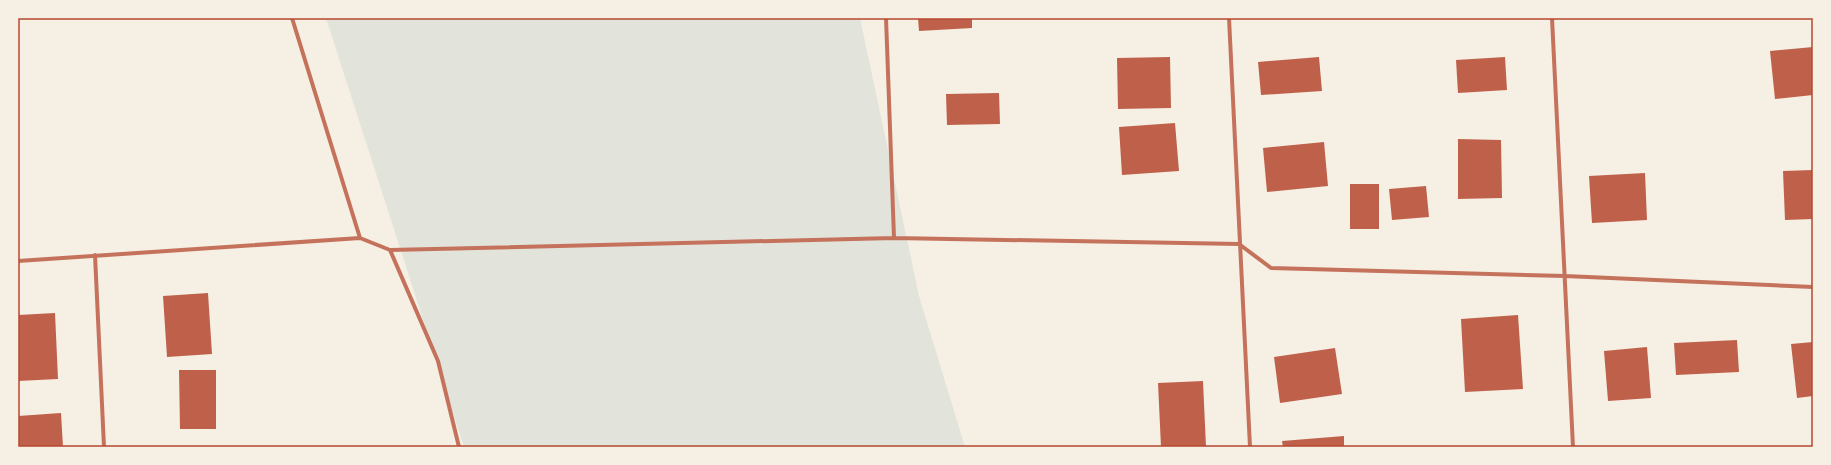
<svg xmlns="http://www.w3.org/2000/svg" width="1831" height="465" viewBox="0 0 1831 465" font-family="'Alegreya Sans',sans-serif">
	<rect width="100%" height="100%" fill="#f6efe4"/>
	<path fill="#e2e4dc" d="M326,18H860L919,296L965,447H464Z"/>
	<path fill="#bf614a" d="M918,18H972V28L919,31Z
		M1813,47V95L1775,99L1770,51Z
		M1170,57L1171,108L1118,109L1117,58Z
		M1319,57L1322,91L1261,95L1258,62Z
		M1505,57L1507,90L1458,93L1456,60Z
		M999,93L1000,124L947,125L946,94Z
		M1175,123L1179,171L1122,175L1119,127Z
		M1458,139L1501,140L1502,198L1458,199Z
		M1324,142L1328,186L1267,192L1263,148Z
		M1813,170V219L1785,220L1783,171Z
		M1645,173L1647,220L1592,223L1589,176Z
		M1350,184H1379V229H1350Z
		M1426,186L1429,217L1392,220L1389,189Z
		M208,293L212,354L167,357L163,296Z
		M55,313L58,379L18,381V315Z
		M1518,315L1523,389L1465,392L1461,319Z
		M1737,340L1739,372L1676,375L1674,343Z
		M1813,342V396L1797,398L1791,344Z
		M1647,347L1651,398L1608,401L1604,351Z
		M1335,348L1342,394L1280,403L1274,357Z
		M179,370H216V429H180Z
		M1203,381L1206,447H1161L1158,383Z
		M61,413L63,447H18V416Z
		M1344,436V447H1283L1282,441Z"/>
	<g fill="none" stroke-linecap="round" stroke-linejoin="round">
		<path stroke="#c5725c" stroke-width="4" d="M292,18L360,238
			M886,18L894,238
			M1229,18L1250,447
			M1552,18L1573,447
			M390,250L438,361L459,447
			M95,255L104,447
			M18,261L360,238L390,250L894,238L1239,244L1271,268L1565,276L1813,287"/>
	</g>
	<rect width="1831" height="465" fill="none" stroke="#f6efe4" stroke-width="38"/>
	<rect x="19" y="19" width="1793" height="427" fill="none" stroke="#b5482f" stroke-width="1.5"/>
</svg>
